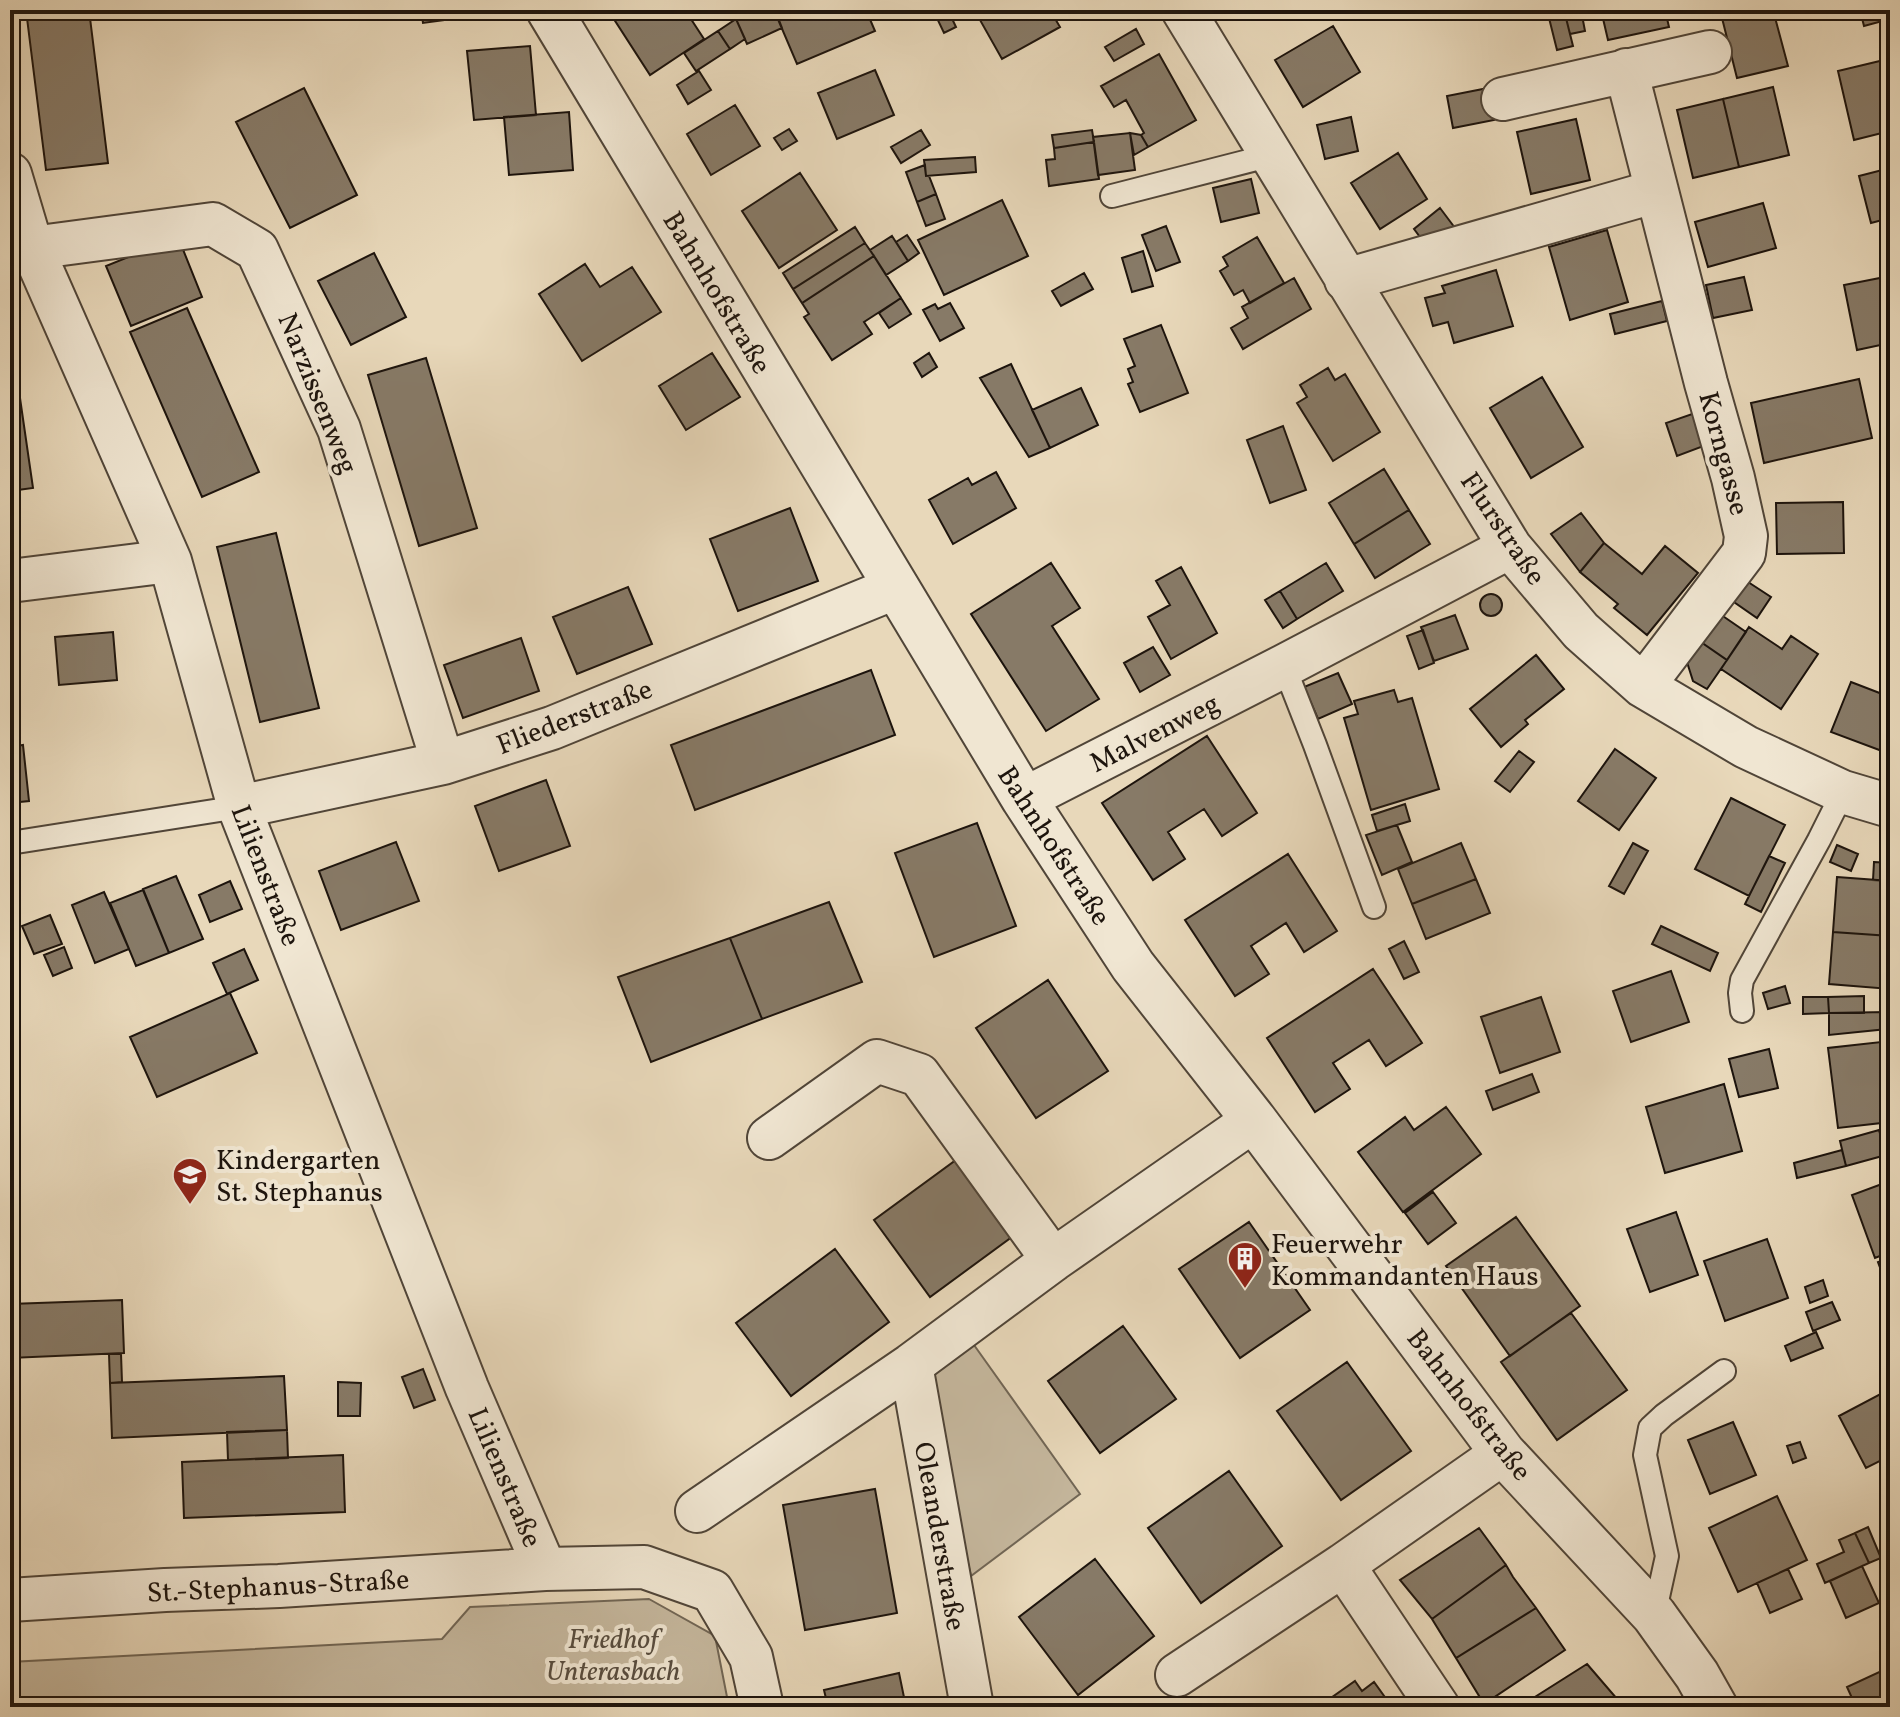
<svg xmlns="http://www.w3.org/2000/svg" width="1900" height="1717" viewBox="0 0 1900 1717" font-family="Vollkorn,serif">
	<rect width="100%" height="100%" fill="#e8d8ba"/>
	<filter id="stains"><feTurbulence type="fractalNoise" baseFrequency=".0025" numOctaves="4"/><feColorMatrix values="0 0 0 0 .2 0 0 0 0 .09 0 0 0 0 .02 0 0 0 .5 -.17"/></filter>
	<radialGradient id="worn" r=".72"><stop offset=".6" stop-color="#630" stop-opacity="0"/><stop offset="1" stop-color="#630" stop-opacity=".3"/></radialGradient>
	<path fill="#c5b79d" stroke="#716655" stroke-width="2" d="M974,1345L1080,1494L971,1576L926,1378Z
		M649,1599L715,1636L729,1707H10V1662L442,1639L470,1607Z"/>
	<path fill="#877a67" stroke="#1d140d" stroke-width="2" d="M26,10H89L108,163L46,170Z
		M421,10H482L483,15L423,23Z
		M615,10H685L704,39L650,75L610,13Z
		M732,10H775L782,28L747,44Z
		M774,10H866L875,31L797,64Z
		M944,10H948L956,27L944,33L935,14Z
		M998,10H1050L1060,27L1002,59L980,20Z
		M1564,10H1581L1585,31L1570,34Z
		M1601,10H1665L1669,27L1608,40Z
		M1720,10H1773L1788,66L1737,78Z
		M1860,10H1890V19L1864,26Z
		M1565,14L1573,46L1557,50L1549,18Z
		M736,19L745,39L730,49L718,31Z
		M1333,26L1360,72L1303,107L1275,60Z
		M1136,29L1144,44L1114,61L1105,47Z
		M718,31L730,49L696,71L684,53Z
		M530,46L536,115L474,120L467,51Z
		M1159,54L1196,120L1148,147L1141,135L1144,133L1126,100L1114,107L1101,86Z
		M1884,60L1890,85V131L1854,140L1838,71Z
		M875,70L894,115L837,139L818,93Z
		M699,71L711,90L688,104L677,85Z
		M1773,87L1789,155L1739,167L1723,99Z
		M304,88L357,195L290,228L236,122Z
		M1483,89L1486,103H1491L1494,120L1453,128L1447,96Z
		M1723,99L1739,167L1693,178L1677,110Z
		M735,105L760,146L711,175L687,134Z
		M569,112L573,170L509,175L504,117Z
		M1351,117L1358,151L1325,159L1317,125Z
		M1576,119L1590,180L1531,194L1517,132Z
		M789,129L797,141L782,150L774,138Z
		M921,130L930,145L901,163L891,147Z
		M1092,130L1094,142L1054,148L1052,135Z
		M1130,133L1135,170L1098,175L1093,137Z
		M1130,133L1141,135L1148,147L1134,155Z
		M1094,142L1099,179L1049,186L1046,160L1055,159L1054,148Z
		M1398,153L1427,199L1380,229L1351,183Z
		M975,157L976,172L926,176L924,160Z
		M925,165L926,176H929L936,194L917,202L906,172Z
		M1890,168V218L1871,223L1859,176Z
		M800,173L837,230L779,268L742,211Z
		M1251,179L1259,213L1221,222L1213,188Z
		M936,194L945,219L926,226L917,202Z
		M1002,200L1028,256L944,295L918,240Z
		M1763,203L1776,248L1708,267L1695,222Z
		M1440,208L1458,232L1426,245L1414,229Z
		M1166,226L1180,262L1156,271L1142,235Z
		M855,227L865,243L793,289L783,273Z
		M1607,230L1628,302L1570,320L1549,247Z
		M907,235L919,253L908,261L896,242Z
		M892,236L908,261L886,275L870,250Z
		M178,237L202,297L131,326L106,266Z
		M1257,237L1284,283L1250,303L1243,290L1234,295L1220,271L1228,266L1223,257Z
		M865,243L874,256L802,303L793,289Z
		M1143,251L1153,286L1132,292L1122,258Z
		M374,253L406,317L351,345L318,281Z
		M874,256L901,298L864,322L872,334L832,360L804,317L809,314L802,303Z
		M585,264L600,287L632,267L661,312L582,361L539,294Z
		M1496,270L1513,326L1454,343L1448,322L1433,326L1425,298L1445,293L1442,286Z
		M1084,273L1093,289L1061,306L1052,291Z
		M1744,277L1752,310L1713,318L1706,285Z
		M1885,277L1890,301V343L1857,350L1844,285Z
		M1294,278L1311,309L1243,349L1231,328L1248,318L1242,307Z
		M901,298L911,314L889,328L879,313Z
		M1662,301L1667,321L1615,334L1610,314Z
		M950,303L964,328L940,341L923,310L935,304L938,309Z
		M187,308L259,472L202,497L130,332Z
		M1161,325L1188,393L1140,412L1128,384L1133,382L1128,369L1135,366L1124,339Z
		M10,329L33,488L10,491Z
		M712,353L740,397L686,430L659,386Z
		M929,353L937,367L922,377L914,363Z
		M426,358L477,528L419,546L368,375Z
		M1011,364L1050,448L1029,457L980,378Z
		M1328,368L1335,380L1345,374L1380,432L1333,461L1297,403L1307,397L1300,385Z
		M1542,377L1583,447L1531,478L1490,408Z
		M1859,379L1872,438L1764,463L1751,403Z
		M1081,388L1098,425L1050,448L1032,410Z
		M1698,412L1709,444L1677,456L1666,423Z
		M1283,426L1306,490L1270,503L1247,440Z
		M1384,469L1409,510L1354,544L1329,503Z
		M996,472L1016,508L953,544L929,500L968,478L972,485Z
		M1843,502L1844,553L1777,554L1776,503Z
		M790,508L818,581L738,611L710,539Z
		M1409,510L1430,544L1375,578L1354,544Z
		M1581,513L1604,543L1580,572L1551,534Z
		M276,533L319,708L260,722L217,547Z
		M1604,543L1642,574L1665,546L1698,573L1647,635L1614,608L1618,604L1580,572Z
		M1051,563L1080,608L1052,626L1099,699L1046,731L971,614Z
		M1326,563L1343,591L1297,619L1280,591Z
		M1181,567L1217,633L1171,659L1148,617L1170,605L1156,581Z
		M1745,580L1771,597L1757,618L1731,600Z
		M628,587L652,644L577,674L553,617Z
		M1280,591L1297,619L1283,628L1265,600Z
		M1480 605a11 11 0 1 1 22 0a11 11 0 1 1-22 0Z
		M1717,612L1746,632L1727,660L1698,640Z
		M1455,615L1468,649L1434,661L1421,627Z
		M1749,627L1782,649L1791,636L1818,654L1781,709L1721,669Z
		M1423,630L1434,663L1419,669L1407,636Z
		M113,632L117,680L59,685L55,637Z
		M521,638L539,691L463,718L444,665Z
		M1698,640L1727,660L1707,689L1693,681L1686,659Z
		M1153,647L1170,675L1140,692L1124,663Z
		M1536,655L1564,689L1525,720L1528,724L1501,747L1470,709Z
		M871,670L895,735L695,810L671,745Z
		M1338,673L1352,704L1318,719L1304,687Z
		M1851,682L1890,697V754L1831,732Z
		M1394,690L1398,702L1412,698L1439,789L1371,810L1344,718L1358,714L1354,701Z
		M1207,736L1257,813L1222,836L1204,809L1168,832L1185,859L1153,880L1102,803Z
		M23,745L29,801L10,803V747Z
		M1615,749L1656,778L1619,830L1578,801Z
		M1519,751L1534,762L1510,792L1495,781Z
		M546,780L570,846L499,871L475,806Z
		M1731,798L1785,825L1749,896L1695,869Z
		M1405,804L1410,821L1377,831L1372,815Z
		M977,823L1016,926L934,957L895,853Z
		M1397,825L1412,862L1382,875L1366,835Z
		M396,842L419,901L341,930L319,871Z
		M1461,843L1476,879L1412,904L1398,869Z
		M1633,843L1648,851L1624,894L1609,886Z
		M1837,845L1858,854L1851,871L1830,862Z
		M1288,854L1337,931L1304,952L1286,923L1251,946L1269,974L1235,996L1185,920Z
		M1769,856L1785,863L1761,912L1745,904Z
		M1874,862L1890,863V881L1873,880Z
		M176,876L203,939L169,953L143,889Z
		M1837,877L1890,881V936L1833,932Z
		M1476,879L1490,913L1426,939L1412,904Z
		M230,881L242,909L210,922L199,895Z
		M143,890L169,953L136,966L110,903Z
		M104,892L129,949L95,963L72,905Z
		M829,902L862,982L762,1019L730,938Z
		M50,915L62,944L34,954L22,926Z
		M1661,926L1718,953L1710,971L1652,944Z
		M1833,932L1890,936V989L1829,984Z
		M730,938L762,1019L651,1062L618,977Z
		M1404,941L1419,972L1404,979L1389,949Z
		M64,947L72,968L53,976L44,955Z
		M244,949L258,980L227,994L213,963Z
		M1373,969L1422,1043L1386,1066L1369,1040L1333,1063L1350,1089L1315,1112L1267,1038Z
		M1671,971L1689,1022L1631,1042L1613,991Z
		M1048,980L1108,1071L1036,1118L976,1028Z
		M1785,986L1790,1003L1768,1009L1763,993Z
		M230,993L257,1053L157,1097L130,1037Z
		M1864,996V1013H1829L1828,997Z
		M1541,997L1560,1052L1500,1073L1481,1017Z
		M1803,997H1828L1829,1013L1803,1014Z
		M1887,1012V1029L1829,1035V1013Z
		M1890,1041V1122L1838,1128L1828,1048Z
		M1769,1049L1778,1088L1739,1097L1729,1059Z
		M1532,1074L1539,1092L1493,1110L1486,1091Z
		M1724,1084L1742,1151L1665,1173L1646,1107Z
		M1446,1107L1481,1154L1403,1212L1358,1152L1405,1117L1414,1130Z
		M1879,1130L1886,1155L1846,1166L1840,1141Z
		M971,1149L1027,1226L930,1297L874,1220Z
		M1842,1150L1846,1166L1797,1178L1794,1163Z
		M1890,1181V1252L1875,1258L1852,1195Z
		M1433,1192L1456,1223L1428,1244L1405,1213Z
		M1676,1212L1698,1275L1650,1292L1627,1229Z
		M1516,1217L1580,1306L1510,1356L1446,1266Z
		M1249,1222L1310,1310L1240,1358L1179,1269Z
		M1767,1239L1788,1298L1725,1321L1704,1261Z
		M835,1249L889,1322L791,1396L736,1323Z
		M1890,1258V1295L1878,1262Z
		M1823,1280L1828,1296L1810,1303L1805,1287Z
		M122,1300L124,1353L10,1358V1304Z
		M1832,1302L1840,1320L1813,1331L1806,1312Z
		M1571,1313L1627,1390L1557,1440L1501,1362Z
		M1123,1326L1176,1399L1100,1453L1048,1381Z
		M1816,1332L1823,1348L1791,1361L1785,1346Z
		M109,1354H121L122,1382L110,1383Z
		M1347,1362L1411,1451L1341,1500L1277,1411Z
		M423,1369L435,1400L414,1408L402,1377Z
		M284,1376L287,1430L112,1438L110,1383Z
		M338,1382L361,1383L360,1416H338Z
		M1888,1390L1890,1394V1456L1866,1468L1839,1416Z
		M1733,1422L1756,1475L1710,1494L1688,1440Z
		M287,1430L288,1458L228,1460L227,1432Z
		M1800,1442L1806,1458L1793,1463L1787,1446Z
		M343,1455L345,1512L184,1518L182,1462Z
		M1229,1471L1282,1546L1201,1603L1148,1528Z
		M875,1489L897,1613L805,1630L783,1505Z
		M1777,1496L1807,1560L1738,1592L1709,1528Z
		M1868,1527L1881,1558L1869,1563L1855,1533Z
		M1479,1528L1506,1565L1432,1619L1400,1580Z
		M1855,1533L1869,1563L1825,1583L1817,1564L1844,1552L1839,1540Z
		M1095,1559L1154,1636L1078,1695L1019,1617Z
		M1506,1565L1513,1577L1536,1608L1456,1658L1432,1619Z
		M1862,1566L1879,1603L1846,1618L1830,1581Z
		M1788,1569L1802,1599L1770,1613L1757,1583Z
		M1536,1608L1565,1650L1484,1704L1456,1658Z
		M1587,1664L1624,1707H1519Z
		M1890,1667V1707H1856L1847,1687Z
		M899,1673L906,1707H828L824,1690Z
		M1355,1681L1362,1691L1374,1682L1392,1707H1333L1328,1700Z"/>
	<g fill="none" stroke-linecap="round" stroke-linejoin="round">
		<defs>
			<path id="service" d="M1112,196L1272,155
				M1284,666L1315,745L1374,907
				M10,843L239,807
				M1742,1011L1740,993L1742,980L1819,840L1843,792
				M1654,1615L1667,1556L1645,1455L1650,1428L1664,1415L1724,1371"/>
			<path id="minor" d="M1183,10L1510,547L1581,631L1643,686L1746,747L1843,792L1890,806
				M1626,70L1706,383L1733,478L1746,536L1744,553L1643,686
				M1503,99L1710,52
				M10,174L32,248L170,561L239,807L467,1388L545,1569
				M32,248L213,224L257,250L339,429L443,763
				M1346,280L1657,191
				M10,581L170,561
				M1024,799L1284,666L1510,547
				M239,807L443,763L552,728L897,587
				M769,1138L877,1061L919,1075L1053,1260
				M911,1365L972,1707
				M697,1511L911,1365L1053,1260L1254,1120
				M10,1600L165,1590L279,1586L545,1569L644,1567L712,1591L751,1657L762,1707
				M1177,1675L1343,1565
				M1438,1707L1343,1565L1503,1453"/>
			<path id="tertiary" d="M549,10L1024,799L1133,966L1254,1120L1503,1453L1654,1615L1697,1675L1715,1707"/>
		</defs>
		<use href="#service" stroke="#504538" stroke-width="26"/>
		<use href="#minor" stroke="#504538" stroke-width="46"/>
		<use href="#tertiary" stroke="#504538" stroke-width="48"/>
		<use href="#service" stroke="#f0e6d2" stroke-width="22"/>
		<use href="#minor" stroke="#f0e6d2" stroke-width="42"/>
		<use href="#tertiary" stroke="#f0e6d2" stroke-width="44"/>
	</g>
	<defs>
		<symbol id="school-pin" viewBox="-11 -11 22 30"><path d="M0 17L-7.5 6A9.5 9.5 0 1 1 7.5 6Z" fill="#8f2418" stroke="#f0e6d2"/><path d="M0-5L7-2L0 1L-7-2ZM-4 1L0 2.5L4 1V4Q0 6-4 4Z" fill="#fff"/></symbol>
		<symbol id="building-pin" viewBox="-11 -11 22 30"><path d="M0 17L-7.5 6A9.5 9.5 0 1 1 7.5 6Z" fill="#8f2418" stroke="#f0e6d2"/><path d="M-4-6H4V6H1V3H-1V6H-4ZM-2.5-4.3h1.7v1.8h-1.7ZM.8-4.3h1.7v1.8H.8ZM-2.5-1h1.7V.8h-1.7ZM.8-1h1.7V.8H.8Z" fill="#fff"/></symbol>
	</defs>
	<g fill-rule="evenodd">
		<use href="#school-pin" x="170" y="1155" width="40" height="54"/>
		<use href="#building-pin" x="1225" y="1239" width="40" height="54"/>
	</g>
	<g text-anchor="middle" stroke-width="8" stroke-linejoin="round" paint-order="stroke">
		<g font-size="28" fill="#1d140d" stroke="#f0e6d2">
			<text transform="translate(718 292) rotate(59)" y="10">Bahnhofstraße</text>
			<text transform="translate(319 393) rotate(68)" y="10">Narzissenweg</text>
			<text transform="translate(1725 453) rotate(75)" y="10">Korngasse</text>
			<text transform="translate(1504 528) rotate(56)" y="10">Flurstraße</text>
			<text transform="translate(574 716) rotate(-21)" y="10">Fliederstraße</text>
			<text transform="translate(1154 732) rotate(-27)" y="10">Malvenweg</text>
			<text transform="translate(1055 845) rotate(57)" y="10">Bahnhofstraße</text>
			<text transform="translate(267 875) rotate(69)" y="10">Lilienstraße</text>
			<text transform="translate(1470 1404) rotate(52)" y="10">Bahnhofstraße</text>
			<text transform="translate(506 1477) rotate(67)" y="10">Lilienstraße</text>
			<text transform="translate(941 1536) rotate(80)" y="10">Oleanderstraße</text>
			<text transform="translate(278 1585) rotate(-3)" y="10">St.-Stephanus-Straße</text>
		</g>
		<g font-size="28" fill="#1d140d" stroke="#f0e6d2" text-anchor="start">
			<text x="216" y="1169">Kindergarten<tspan x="216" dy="32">St. Stephanus</tspan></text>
			<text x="1271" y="1253">Feuerwehr<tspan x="1271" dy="32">Kommandanten Haus</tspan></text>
		</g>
		<g font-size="28" font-style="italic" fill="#584d3f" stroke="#f0e6d2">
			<text x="613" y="1648">Friedhof<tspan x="613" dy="32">Unterasbach</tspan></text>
		</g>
	</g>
	<rect width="1900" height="1717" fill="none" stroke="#e8d8ba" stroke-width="40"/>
	<rect x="12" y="12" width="1876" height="1693" fill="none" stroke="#1d140d" stroke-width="4"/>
	<rect x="20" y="20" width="1860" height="1677" fill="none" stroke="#1d140d" stroke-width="2"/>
	<rect width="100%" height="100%" filter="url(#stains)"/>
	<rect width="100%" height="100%" fill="url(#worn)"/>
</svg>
